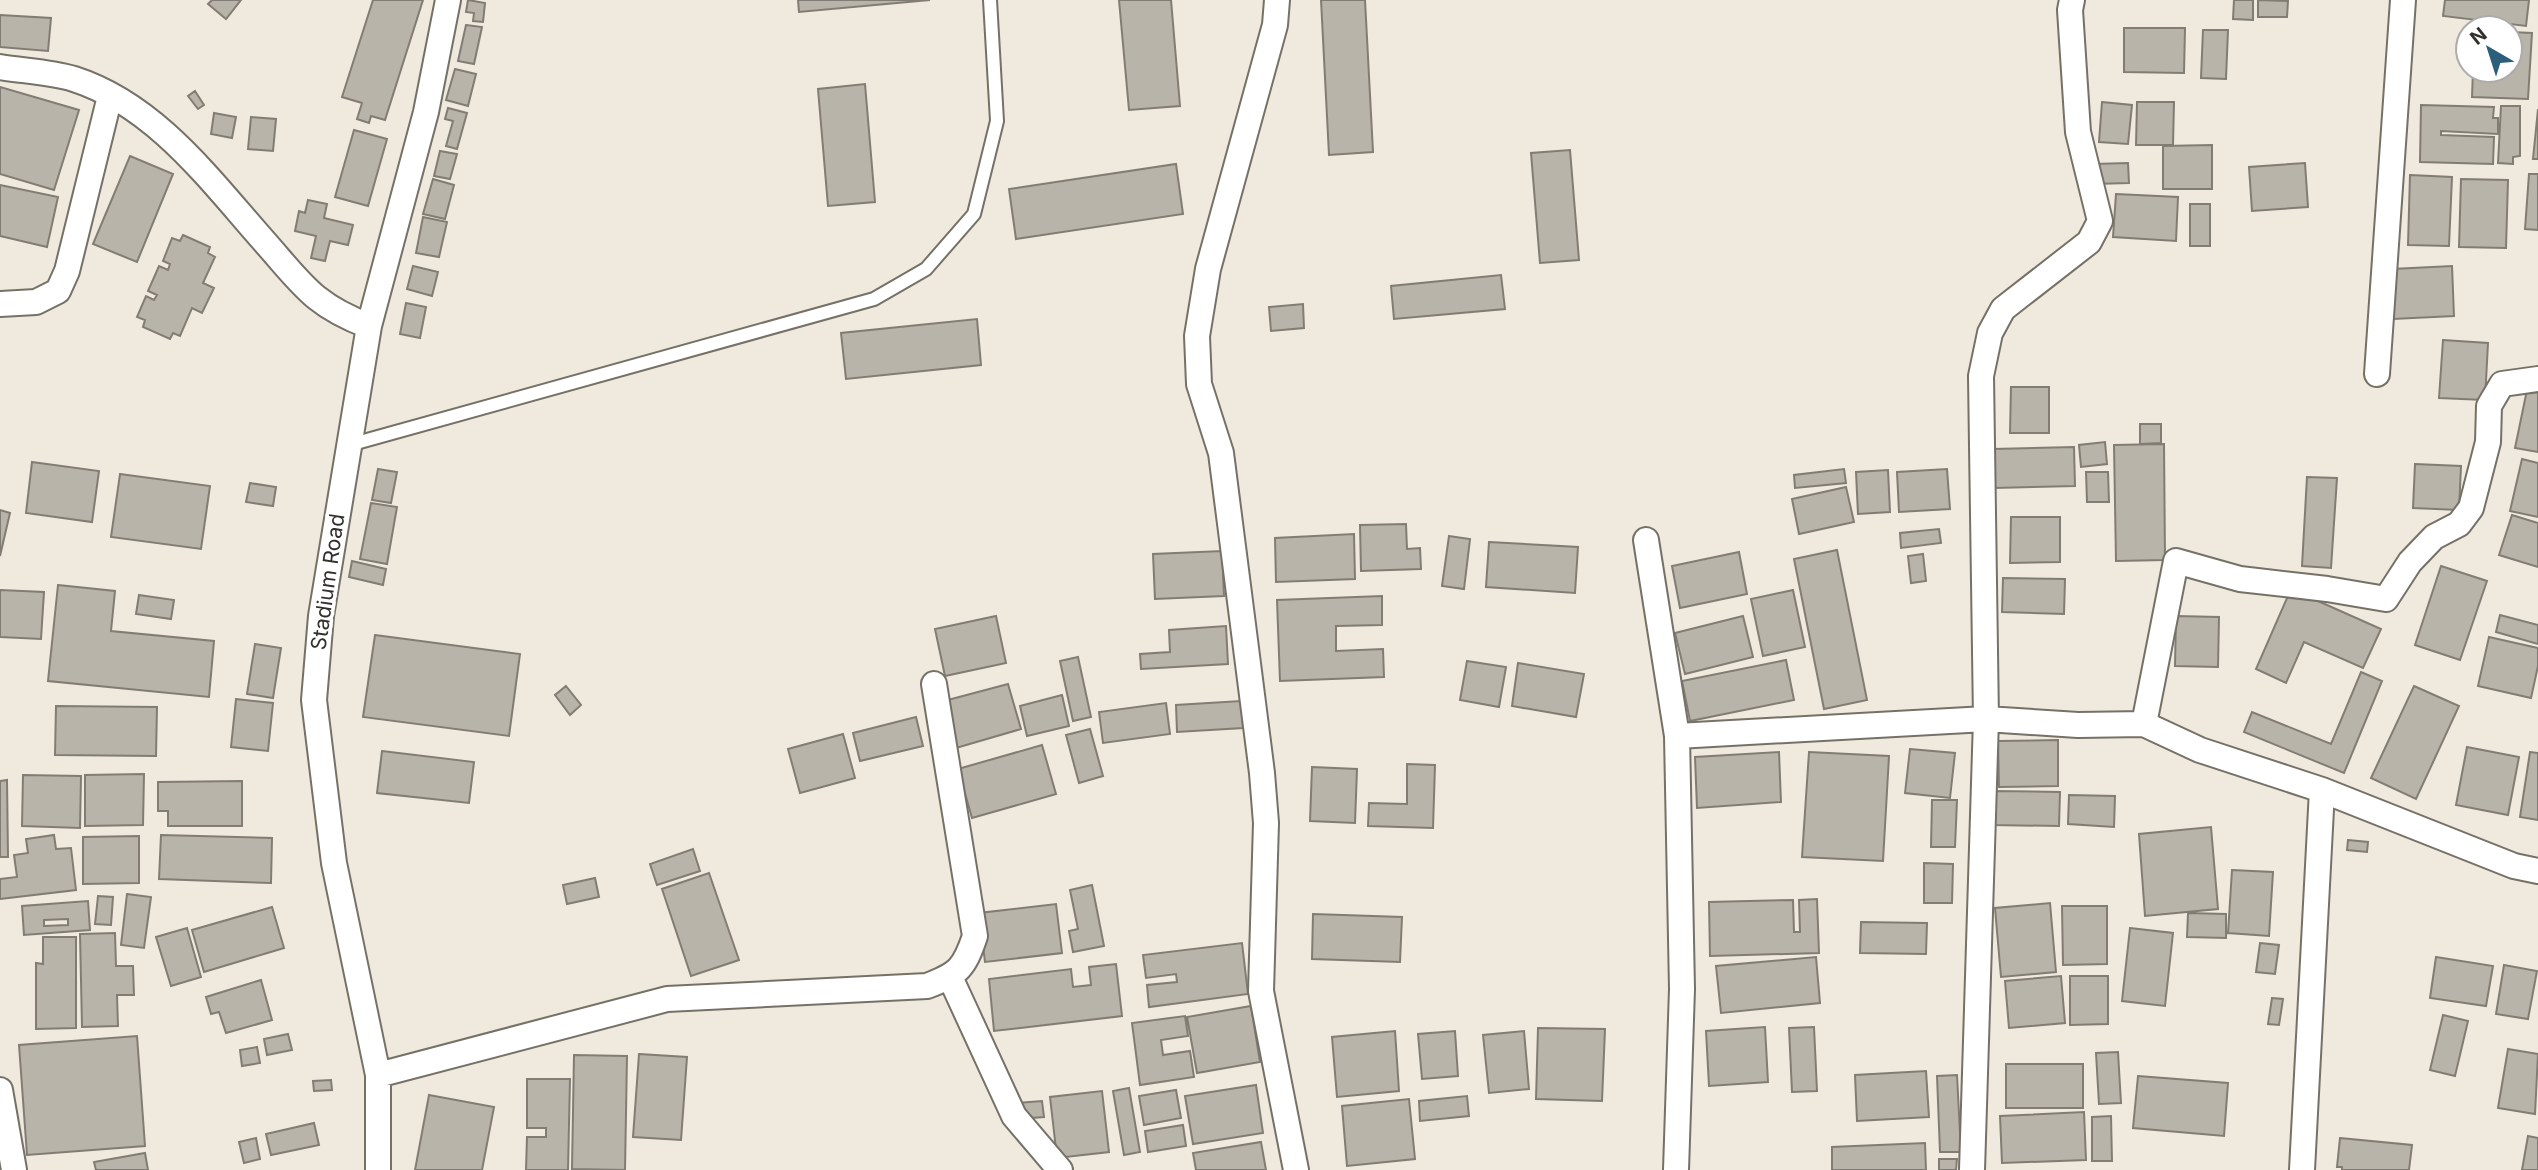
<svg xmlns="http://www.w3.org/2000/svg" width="2538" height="1170" viewBox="0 0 2538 1170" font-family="Inter,sans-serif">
	<rect width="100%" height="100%" fill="#efe9de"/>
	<path fill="#b9b4a9" stroke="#827d74" stroke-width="2" fill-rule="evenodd" d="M212,0H241L226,19L208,4Z
		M373,0H423L385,120L371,116L369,123L357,119L362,103L342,97Z
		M468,0L485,3L483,22L473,21L474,13L466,12Z
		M798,0H930L799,12Z
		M1119,0H1171L1180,106L1129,110Z
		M1321,0H1365L1373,152L1329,155Z
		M2234,0H2253V20L2233,19Z
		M2258,0L2288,1L2287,17H2258Z
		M2445,0H2529L2526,26L2443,16Z
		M0,15L51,18L48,51L0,47Z
		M466,25L482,27L474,64L458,61Z
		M2124,28H2185L2184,73L2124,72Z
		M2203,30H2228L2226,79L2201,78Z
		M2510,32L2532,33L2528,99L2472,97L2473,70H2510Z
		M455,69L476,74L468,106L446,100Z
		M865,84L875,202L828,206L818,89Z
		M0,87L79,110L54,190L0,174Z
		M195,91L204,105L198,109L188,96Z
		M2102,102L2132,105L2128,144L2099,142Z
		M2137,102H2174L2173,145H2136Z
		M2421,105L2494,107L2493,118H2498V134L2441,131V135L2494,137L2493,164L2420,162Z
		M2501,106H2520V156L2513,157V164L2498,163Z
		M448,108L467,113L457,149L446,146L453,121L445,119Z
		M2538,109V159H2533Z
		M214,113L236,117L232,138L211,134Z
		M251,117L276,119L273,151L248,149Z
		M354,130L387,139L368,206L335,197Z
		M2212,145V189H2163V146Z
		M1570,150L1579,260L1540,263L1531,153Z
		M440,151L457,154L450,179L434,176Z
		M130,156L173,174L137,262L93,244Z
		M2128,163L2129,183L2094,184L2093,164Z
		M2305,163L2308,207L2252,211L2249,167Z
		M1176,164L1183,214L1016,239L1009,189Z
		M2529,174H2538V230L2525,229Z
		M2410,175L2452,177L2449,246L2408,245Z
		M433,179L454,185L445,219L423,214Z
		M2461,179L2508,180L2506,248L2459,247Z
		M0,185L58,197L47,247L0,236Z
		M2116,194L2178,197L2176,241L2113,237Z
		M308,200L327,204L324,218L353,225L348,245L330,241L325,261L311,258L316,236L295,231L299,211L305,213Z
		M2190,204H2210V246H2190Z
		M423,217L447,222L439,257L416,253Z
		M183,235L210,247L208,253L215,257L203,283L214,288L202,313L192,308L180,336L173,333L170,339L143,327L145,320L137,317L146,296L154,300L157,295L148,291L159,266L168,270L170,264L163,261L172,238L180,241Z
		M413,266L438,272L432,296L407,289Z
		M2452,266L2454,316L2393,319L2392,269Z
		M1501,275L1505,309L1394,319L1391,286Z
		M406,303L426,307L420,338L400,334Z
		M1303,304L1304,328L1271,331L1269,307Z
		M977,319L981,365L846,379L841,333Z
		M2443,340L2488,343L2485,400L2439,398Z
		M2011,387H2049V433H2010Z
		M2527,390L2538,392V452L2515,448Z
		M2140,424H2161V443L2140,444Z
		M2105,442L2107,464L2081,467L2079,445Z
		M2164,444L2165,560L2116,561L2114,445Z
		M2074,447L2075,486L1994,488L1993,449Z
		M2522,459L2538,463V517L2510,511Z
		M32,462L99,471L92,522L26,513Z
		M2415,464L2461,466L2459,510L2413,508Z
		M378,469L397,472L391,503L372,500Z
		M1844,469L1846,483L1795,488L1794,475Z
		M1947,469L1950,509L1899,512L1897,472Z
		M1888,470L1890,512L1858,514L1856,472Z
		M2086,472H2108L2109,502H2087Z
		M120,474L210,486L201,549L111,537Z
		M2307,477L2337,478L2331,568L2302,566Z
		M250,483L276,487L273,506L246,502Z
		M1846,487L1854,522L1799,534L1792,499Z
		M371,503L397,507L387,564L360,559Z
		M0,510L10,513L0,556Z
		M2512,515L2538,523V567L2499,555Z
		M2011,517H2060V562L2010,563Z
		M1406,524L1407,549L1420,548L1421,569L1361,571L1360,525Z
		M1939,529L1941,543L1901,548L1900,533Z
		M1354,534L1355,579L1276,582L1275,538Z
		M1449,536L1470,539L1464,589L1442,586Z
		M1489,542L1578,547L1575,593L1486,587Z
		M1837,550L1867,700L1824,709L1794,559Z
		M1222,551L1224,596L1155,599L1153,554Z
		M1739,552L1747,594L1680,608L1672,566Z
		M1923,554L1926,581L1911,583L1908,556Z
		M352,561L386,569L383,585L349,577Z
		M2441,566L2487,581L2460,660L2415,645Z
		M2003,578L2065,579L2064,614L2002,612Z
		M58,585L115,591L111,631L214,641L209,697L48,681Z
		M2291,589L2381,629L2363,668L2304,642L2286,683L2256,669Z
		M0,590L44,592L41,639L0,637Z
		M1793,590L1805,647L1763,656L1751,599Z
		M139,595L174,600L171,619L136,614Z
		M1382,596V625L1336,626V651L1383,649L1384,677L1280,681L1277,600Z
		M2500,615L2538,625V644L2496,632Z
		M996,616L1006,663L945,676L935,629Z
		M1743,616L1753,657L1685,674L1675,633Z
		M2176,616L2219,617L2218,667L2175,666Z
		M1226,626L1228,664L1141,669L1140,654L1170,652L1169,630Z
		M375,635L520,654L509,736L363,717Z
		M2489,637L2538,648V666L2531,698L2478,686Z
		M255,644L281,648L273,698L247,694Z
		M1078,657L1091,717L1073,721L1060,661Z
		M1786,660L1794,700L1690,721L1682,681Z
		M1467,661L1506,667L1499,707L1460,700Z
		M1518,663L1584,674L1576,717L1512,706Z
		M2361,672L2382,681L2344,773L2244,732L2252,712L2331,744Z
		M1008,684L1021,729L956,748L944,701Z
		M566,686L581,705L570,715L555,695Z
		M2414,686L2459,706L2416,799L2371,778Z
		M1062,695L1069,726L1027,736L1020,706Z
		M236,699L273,703L268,751L231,747Z
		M1241,701L1243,728L1177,732L1176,705Z
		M1166,703L1170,734L1103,743L1099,712Z
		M56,706L157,707L156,756L55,755Z
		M916,717L923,746L860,761L853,733Z
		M1090,729L1103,776L1079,783L1066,735Z
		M843,734L855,778L800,793L788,749Z
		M2058,740V786L1999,787L1998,741Z
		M1042,745L1056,794L972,818L958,769Z
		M2467,747L2519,757L2508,815L2456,805Z
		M1910,749L1955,753L1950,798L1905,793Z
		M382,751L474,762L469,803L377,793Z
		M1779,752L1781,802L1697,808L1695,757Z
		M1809,752L1889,756L1883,861L1802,857Z
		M2530,752L2538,753V820L2520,817Z
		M1407,764L1435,765L1433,828L1368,826L1369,803L1407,804Z
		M1312,767L1357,769L1355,823L1310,821Z
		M144,774L143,825L85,826V775Z
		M23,775L81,776L80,828L22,826Z
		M7,780L8,857H0V781Z
		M242,781V826H168V811H158V782Z
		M1993,791L2060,792L2059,826L1992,825Z
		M2069,795L2115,796L2114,827L2068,824Z
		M1932,800H1957L1955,847H1931Z
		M2211,827L2218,909L2145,916L2139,834Z
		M54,835L56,849L71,848L76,890L0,899V879L17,877L14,855L28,853L26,839Z
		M161,835L272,838L271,883L159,879Z
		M139,836V883L83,884V837Z
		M2348,840L2368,842L2367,852L2347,850Z
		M693,849L700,871L657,885L650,864Z
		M1924,863L1953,864L1952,903H1924Z
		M2232,870L2273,872L2269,936L2228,933Z
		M709,873L739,960L691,976L662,889Z
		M595,878L599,897L567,904L563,885Z
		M1092,885L1104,946L1073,952L1069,931L1078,929L1070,890Z
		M127,894L151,897L144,948L121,945Z
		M98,896L113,897L111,925L95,924Z
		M1817,899L1819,953L1710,956L1709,902L1793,900L1794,932H1800L1799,900Z
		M88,901L90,930L24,935L22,906ZM68,919V925L44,926V920Z
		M2050,903L2056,972L2001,977L1995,908Z
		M1056,904L1062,953L985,962L979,913Z
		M2062,906H2107V964L2063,965Z
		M272,907L284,948L204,972L192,930Z
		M2188,913L2226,914V938L2187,937Z
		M1313,914L1402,917L1400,962L1312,959Z
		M1861,922L1927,923L1926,954L1860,953Z
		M187,928L201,977L171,986L156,937Z
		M2130,928L2173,933L2165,1006L2122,1001Z
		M115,933L116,966H133L134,995H117L118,1026L82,1027L80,934Z
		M43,937H76V1028L36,1029V963L43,964Z
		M1242,943L1248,994L1149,1007L1147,985L1177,982L1176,974L1146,978L1143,955Z
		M2260,943L2279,945L2275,974L2256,972Z
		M1816,957L1820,1003L1721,1013L1716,966Z
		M2436,957L2493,966L2486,1006L2430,998Z
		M1116,964L1122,1016L994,1031L989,979L1071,969L1073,987L1091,985L1089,967Z
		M2504,965L2537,971L2528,1019L2496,1014Z
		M2061,976L2065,1023L2009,1028L2005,981Z
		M2070,976H2108V1024L2070,1025Z
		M261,980L272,1020L226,1033L219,1012L211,1014L206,997Z
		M2272,998L2283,999L2279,1025L2268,1024Z
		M1251,1006L1260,1062L1197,1073L1187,1017Z
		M2443,1015L2468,1021L2455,1076L2430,1070Z
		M1185,1016L1188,1036L1161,1040L1163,1055L1190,1051L1194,1077L1140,1085L1132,1023Z
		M1765,1027L1768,1082L1709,1086L1706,1031Z
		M1814,1027L1817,1091L1792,1092L1789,1028Z
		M1538,1028L1605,1029L1602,1101L1536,1099Z
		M1395,1031L1399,1091L1337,1097L1332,1037Z
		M1455,1031L1458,1076L1422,1079L1418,1034Z
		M1524,1031L1529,1089L1489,1093L1483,1035Z
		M288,1034L292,1050L267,1055L264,1039Z
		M137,1036L145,1146L27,1155L19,1045Z
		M257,1047L260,1063L242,1066L240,1050Z
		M2508,1049L2538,1054L2535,1114L2498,1108Z
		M2118,1052L2121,1103L2099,1104L2096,1053Z
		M639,1054L687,1057L681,1140L633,1137Z
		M574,1055L627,1056L625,1170L572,1169Z
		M2006,1064H2083V1108H2006Z
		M1926,1071L1929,1117L1857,1121L1855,1075Z
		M1957,1075L1961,1152H1940L1937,1076Z
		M2138,1076L2228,1083L2224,1136L2133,1128Z
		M527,1079H570L568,1170H526L527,1137H546V1128H527Z
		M331,1080L332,1090L314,1091L313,1081Z
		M1256,1085L1263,1133L1193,1144L1185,1096Z
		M1129,1088L1140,1152L1124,1155L1113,1091Z
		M1176,1090L1181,1118L1144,1125L1139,1096Z
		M1102,1091L1109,1152L1057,1158L1050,1097Z
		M429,1095L494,1107L482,1170H415Z
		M1467,1096L1469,1116L1420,1121L1419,1101Z
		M1409,1099L1415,1159L1347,1166L1342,1106Z
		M1042,1101L1044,1117L1018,1119L1017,1103Z
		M2084,1112L2086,1160L2002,1163L2000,1116Z
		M2111,1116L2112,1161H2092V1117Z
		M314,1123L319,1145L271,1155L266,1134Z
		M1183,1125L1186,1146L1148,1152L1145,1131Z
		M2528,1136L2538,1138V1170H2522Z
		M256,1138L260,1159L244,1163L239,1142Z
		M2340,1138L2412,1145L2409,1170H2342V1167H2337Z
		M1261,1142L1266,1170H1196L1193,1153Z
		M1925,1143L1926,1170H1832V1147Z
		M145,1153L148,1170H96L94,1162Z
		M1939,1159H1957L1956,1170H1939Z"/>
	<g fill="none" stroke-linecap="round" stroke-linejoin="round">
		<defs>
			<path id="lane" d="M349,445L874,299L926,269L974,214L997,121L990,0"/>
			<path id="street" d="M1277,0L1275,25L1208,269L1197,336L1199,384L1221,453L1262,773L1266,823L1261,991L1296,1170
				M0,67C24,71 51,72 74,79C155,105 209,179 263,240C302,284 313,305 369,326
				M0,304L36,302L58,291L67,271L110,96
				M2377,374L2403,0
				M1646,540L1677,736L1682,989L1676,1170
				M2144,724L2176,561L2240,579L2327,589L2386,599L2410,562L2434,537L2459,524L2471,508L2488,442L2489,406L2502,384L2538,379
				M1677,736L1986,719L2078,725L2144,724L2200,750L2322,790L2514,866L2538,871
				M950,977L1014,1116L1060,1170
				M378,1075L667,999L927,986C958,974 964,969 975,936L934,684
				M0,1090L14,1170
				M378,1170V1075L334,863L314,700L321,616L369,326L426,112L448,0
				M1972,1170L1986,719L1981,376L1990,333L2003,309L2089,242L2100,221L2078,132L2070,10L2072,0
				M2302,1170L2322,790"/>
		</defs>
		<use href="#lane" stroke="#767167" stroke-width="16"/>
		<use href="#street" stroke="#767167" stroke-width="28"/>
		<use href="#lane" stroke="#fff" stroke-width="12"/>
		<use href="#street" stroke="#fff" stroke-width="24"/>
	</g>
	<g text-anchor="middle" stroke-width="7" stroke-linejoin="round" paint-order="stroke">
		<g font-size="21" fill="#32302c" stroke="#fff">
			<text transform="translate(328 582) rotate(-82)" y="7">Stadium Road</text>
		</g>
	</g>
	<g transform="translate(2489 49) rotate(321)"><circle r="33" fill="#ffffff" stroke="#adacab" stroke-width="2"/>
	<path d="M0-5L12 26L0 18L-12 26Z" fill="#2b5f7c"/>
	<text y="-10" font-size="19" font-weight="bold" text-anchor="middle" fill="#32302c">N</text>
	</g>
</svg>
